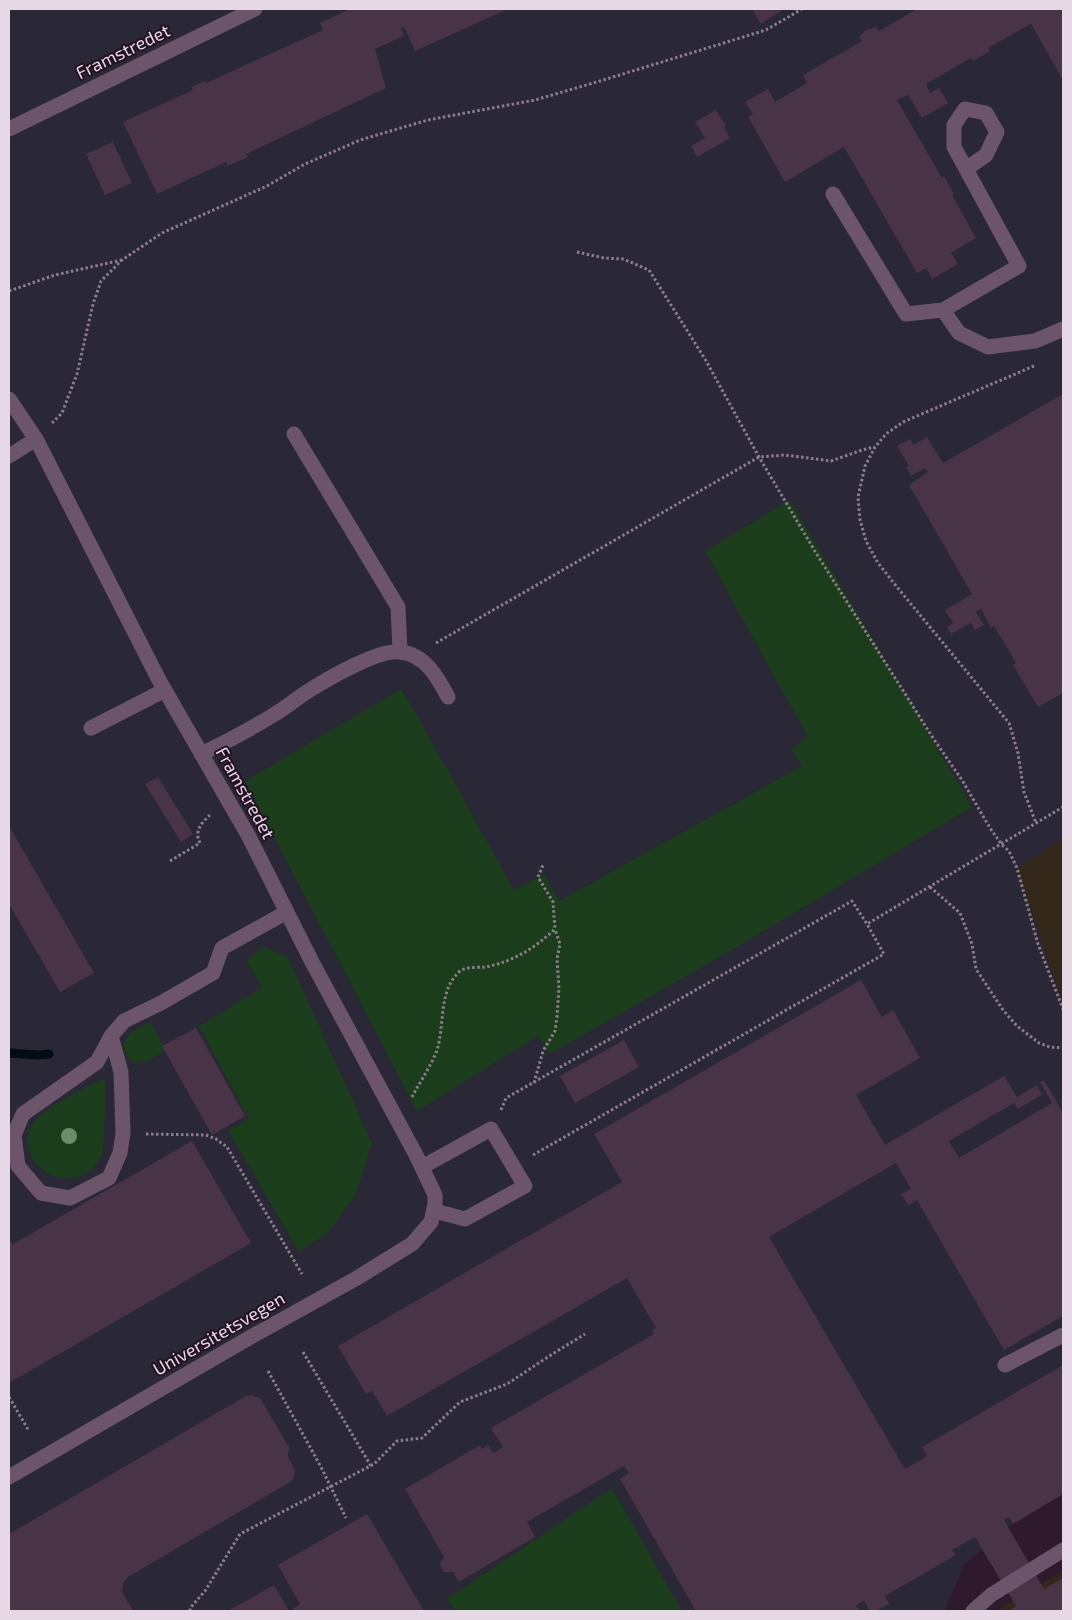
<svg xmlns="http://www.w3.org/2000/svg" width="1072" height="1620" viewBox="0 0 1072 1620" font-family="'Exo 2',sans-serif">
	<rect width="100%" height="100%" fill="#2e1a2c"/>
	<path fill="#2a2737" d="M9,9H1063V1495L1010,1525L963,1566L945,1611H9Z"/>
	<path fill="#322718" d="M1063,838V1004L1017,868Z
		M1063,1571V1611H998V1610Z"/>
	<path fill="#1c3d1b" d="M790,500L972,807L742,944L550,1054L538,1036L417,1111L245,781L401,689L417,715L514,890L544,874L559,901L802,766L791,749L808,737L705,551Z
		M264,947L288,957L372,1143L356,1194L328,1233L299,1252L228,1130L249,1119L199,1026L262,988L246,960Z
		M150,1022L165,1050C158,1055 149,1062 140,1063C127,1063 120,1047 127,1037C132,1030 143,1026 150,1022Z
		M102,1079L105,1081C104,1098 107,1148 99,1161C95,1167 88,1173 82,1175C47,1190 10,1148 36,1119C51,1104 83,1089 102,1079Z
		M612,1488L682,1611H456L447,1599Z"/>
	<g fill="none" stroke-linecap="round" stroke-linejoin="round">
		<path stroke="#020d12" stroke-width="9" d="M9,1053L38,1055L49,1054"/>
	</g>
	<path fill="#493347" d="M350,9H508L415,51L404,27L401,28L404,36L375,49L386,88L246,154L248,157L228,166L226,162L157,194L123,122L193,90L191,87L205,81L206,83L323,30L320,23Z
		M752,9H784L761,24Z
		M917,9H1063V80L1031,24L988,48L990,51L973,61L971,58L926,84L930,93L939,88L948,103L922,118L908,95L897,100L942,178L944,176L954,194L952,195L976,238L951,253L958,264L932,279L926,268L917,273L844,147L785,182L748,117L753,114L745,102L768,89L775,102L807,83L803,75L862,41L859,37L866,30L876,27L879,31Z
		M716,110L726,126L724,127L730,138L697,157L691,146L705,138L695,122Z
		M113,142L132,183L105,195L86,154Z
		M1063,394V693L1038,707L1013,665L1016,663L994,626L991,628L981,609L976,612L984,625L975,630L971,623L951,634L947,627L953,623L945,610L972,594L909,485L928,472L925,468L911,476L906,467L909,466L897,446L910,439L913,445L927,437L943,463Z
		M158,777L193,834L181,842L145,784Z
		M9,826L94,973L60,992L9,904Z
		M861,980L882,1017L893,1010L920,1058L856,1095L885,1145L1004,1076L1017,1097L1037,1085L1042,1095L1018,1109L1014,1103L949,1141L959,1158L1052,1103L1040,1082L1044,1080L1063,1113V1316L1004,1350L917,1200L908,1205L901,1194L911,1189L896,1163L769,1237L905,1469L927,1456L922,1447L1063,1365V1494L1013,1524L1009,1517L1004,1520L1044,1589L1063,1578V1611H1009L1016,1606L975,1537L952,1550L956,1555L885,1596L889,1604L876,1611H870L864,1601L855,1606L862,1611H696L620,1479L629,1473L624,1466L527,1522L535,1537L459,1582L453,1572H444L440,1565L441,1561L444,1557L405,1489L480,1445L482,1449L488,1445L493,1453L503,1447L491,1428L654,1334L652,1330L656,1328L627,1278L387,1416L372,1391L366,1394L338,1346L622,1182L594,1134Z
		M196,1028L245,1116L212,1135L162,1046Z
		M624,1040L639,1067L575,1103L560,1076Z
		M192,1141L251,1243L9,1383V1239L13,1244Z
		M251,1395L260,1398L289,1447L288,1457L295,1470L294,1478L290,1482L128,1577L123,1583L122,1592L133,1611H9V1534L246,1396Z
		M367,1514L424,1611H294L293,1609L300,1604L278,1565Z
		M274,1585L289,1611H228Z"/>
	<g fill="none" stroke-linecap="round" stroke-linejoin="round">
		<path stroke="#8d7d8b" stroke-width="3" stroke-dasharray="2.5 2.5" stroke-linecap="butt" d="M577,252L604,258L623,259L649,270L705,359L759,457L816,553L933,738L962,780L990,828L1002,845L1009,851L1017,868L1038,944L1063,1009
			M9,291L55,275L122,260
			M1034,366L903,422L886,434L875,447L865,466L858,497L860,520L866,541L878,563L897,587L1009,723L1018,753L1024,792L1036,823
			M52,423L62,413L77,374L93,304L101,281L122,260L162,233L267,186L305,164L360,140L428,120L535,100L600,81L766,30L802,9
			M436,643L759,457L785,455L831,461L862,450L874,447
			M170,861L200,843C194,832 201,823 210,815
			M930,887L960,913L972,944L976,969L1003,1010L1017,1026L1039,1043L1050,1047L1063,1048
			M534,1083L543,1051L555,1031L557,1017L559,988L557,959L560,944L555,929
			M412,1097C420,1082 431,1066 437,1050C445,1025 438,990 460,971C467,966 478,968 486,967C514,961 535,948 555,929L553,902L538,877L543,865
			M501,1110L506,1098L852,901L867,924L1063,807
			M146,1134L206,1135L216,1139L227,1147L302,1274
			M533,1155L884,954L867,924
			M303,1352L371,1466
			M268,1371L321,1467L346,1518
			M9,1397L29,1431
			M190,1611V1608L205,1591L240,1534L374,1464L397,1441L422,1438L460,1402L507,1384L554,1353L585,1334"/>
		<path stroke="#6c556a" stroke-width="15" d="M9,129L255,9
			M833,194L906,314L943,310L1019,266L954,147V125L965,109L986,113L997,132L986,155L966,169
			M943,310L959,333L988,347L1035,341L1063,329
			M9,399L36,439L159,680L248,835L312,962L416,1155L435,1195V1204L431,1222L412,1244L357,1278L249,1338L9,1477
			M294,434L398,607L400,651
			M9,456L36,439
			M91,728L165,690
			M201,754C226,742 251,729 275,714C287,707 298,697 310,690C329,678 379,649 400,652C425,654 438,678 448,697
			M111,1036L121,1072L123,1133L120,1153L109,1178L70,1198L41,1193L18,1166L14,1135L23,1114L97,1062L111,1036L124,1021L161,1003L213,973L222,948L287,912
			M422,1167L491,1129L525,1186L465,1219L435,1211
			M1005,1365L1063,1335
			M973,1611L991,1595L1063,1550"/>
	</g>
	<circle fill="#6a8f67" cx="69" cy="1136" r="8"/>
	<g text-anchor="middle" stroke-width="4" stroke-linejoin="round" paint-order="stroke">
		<g font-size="18" fill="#e6d8e4" stroke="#241122">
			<text transform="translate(123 52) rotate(-26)" y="6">Framstredet</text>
			<text transform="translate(245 793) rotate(61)" y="6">Framstredet</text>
			<text transform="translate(219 1334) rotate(-30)" y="6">Universitetsvegen</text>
		</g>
	</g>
	<rect width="1072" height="1620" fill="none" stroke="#e6d8e4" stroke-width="20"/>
</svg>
